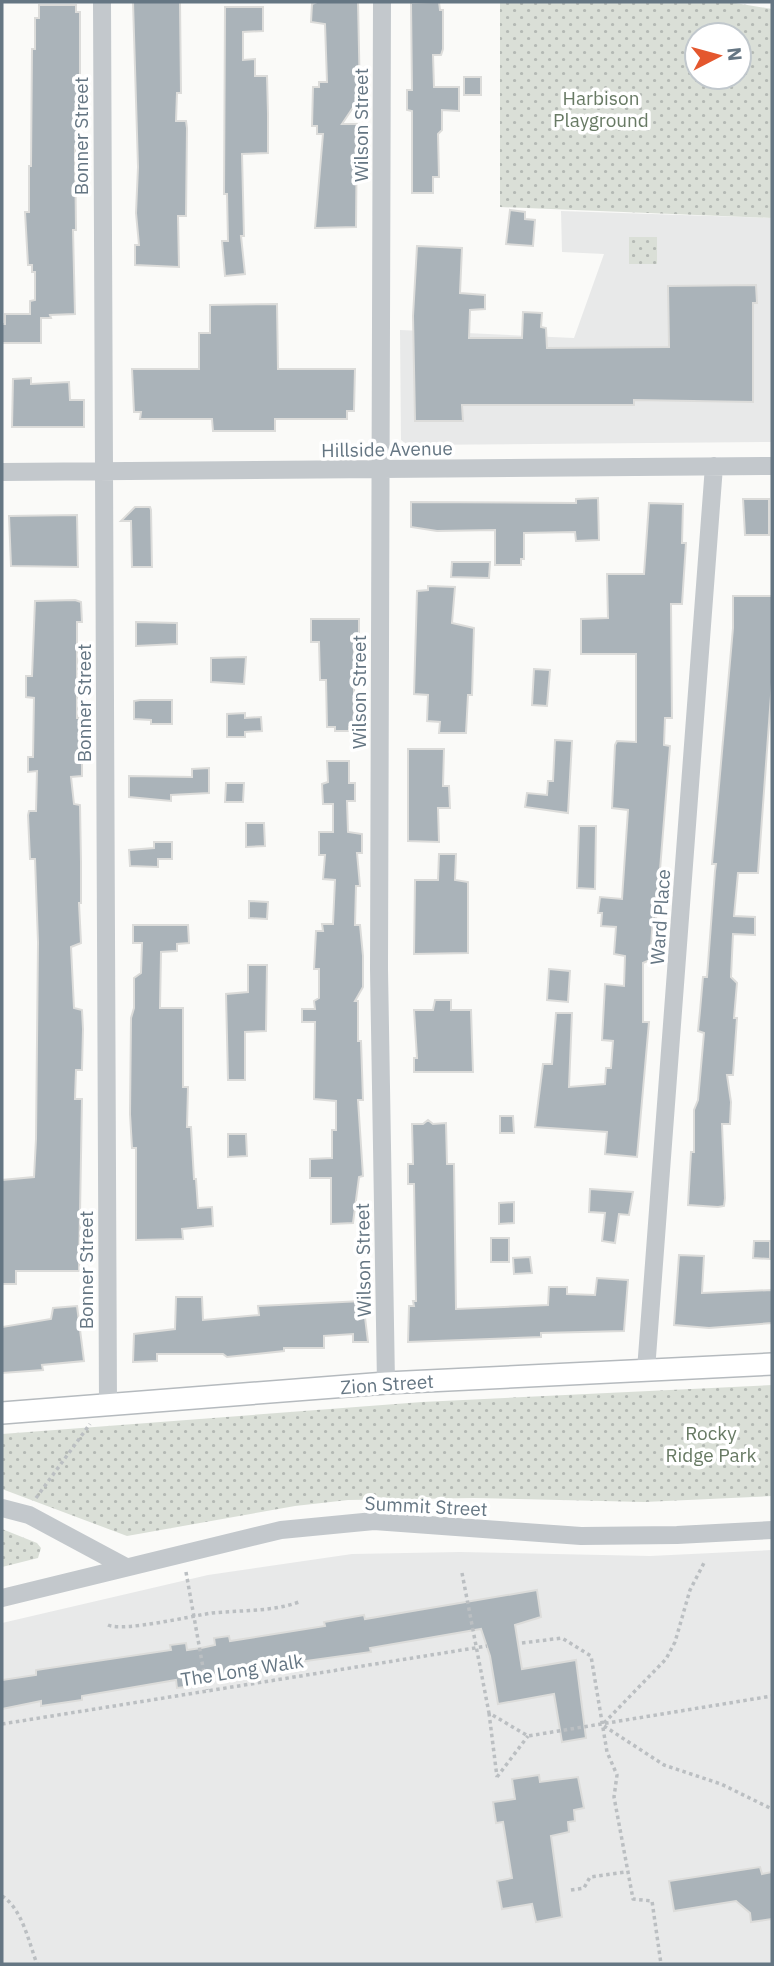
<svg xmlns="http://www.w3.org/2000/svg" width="774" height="1966" viewBox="0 0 774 1966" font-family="'IBM Plex Sans',sans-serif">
	<defs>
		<pattern id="park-dots" width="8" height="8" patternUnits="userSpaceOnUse" patternTransform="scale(1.75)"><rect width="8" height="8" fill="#dadfd7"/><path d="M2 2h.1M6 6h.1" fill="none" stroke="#b4b9b4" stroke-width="1.8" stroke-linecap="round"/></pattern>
	</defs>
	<rect width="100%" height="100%" fill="#fafaf8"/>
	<path fill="#e8e9e9" d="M561,211L772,218V442L408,445L401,440L400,330L574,338L604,254L562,252Z
		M772,1550V1964H2V1623L208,1575L352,1554L460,1552L650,1556Z"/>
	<path fill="url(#park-dots)" fill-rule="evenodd" d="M500,2H729L772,9V218L500,207ZM697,35H739V77H697Z
		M629,237H657V264H629Z
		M772,1385V1496L644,1502L474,1498L348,1500L295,1506L127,1536L2,1489V1434L422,1402Z
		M2,1529L37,1543L41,1548L38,1558L2,1567Z"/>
	<path fill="#aab3b9" stroke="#dcdcda" stroke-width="2" d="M133,2H180L181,93H177L176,121H186L187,128L186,216H178L179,267L135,265V245H139L136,213L138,167Z
		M317,2H358L360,97L342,124H357L356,227L315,228L323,134H317V126H312L313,87H319V82H327L325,24L311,22L312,4Z
		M439,2L440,10H443V49L441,55H433L434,87H459V111L442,110V130L438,134L439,177H433V193H412V111L407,110V90H412L411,3Z
		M39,5H76V12H80V107L78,146H75L76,230H73L75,314L50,315L51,318H41V343H2V324H5V314H30V301L35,300V272H32V265H28L25,212H29V166H31L32,49H35V18H39Z
		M225,7H263V31L243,32V60L255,59V76H267L268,114V153L242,154L244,236H241L245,274L225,276L222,241H228L227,194H224Z
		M464,77H481V95H464Z
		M510,210L525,212V219L535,220L533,246L506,244Z
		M417,246L462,248L460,293L485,295V309L470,310L469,338H522L523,312L542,313L541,327L546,328L547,348L669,347L668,286L756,285L757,303H753V402L634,400V405H462L463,421H415L413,316Z
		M277,304L278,369H355L354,411H347V419H275V431H213L212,419H140L141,412H134L132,369H199V333H210V305Z
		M31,378V384L69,382L70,400H84V427H12L13,379Z
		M598,498L599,540L576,541L575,532L524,533V559H521V565H495V530L437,531L411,527V502L576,503V499Z
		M743,499H769V535H745Z
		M649,503L683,504L682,543H686L682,604H671L672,718H665L664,745L670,746L656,919L653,918L650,960L643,963V1022H649L637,1157L605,1154L607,1132L535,1127L543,1064H552L556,1013H572L569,1087L605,1084L606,1068H611L613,1041L602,1040L605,984L624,986L625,956L614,954L616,927L601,926L602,913H598L600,897L622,899L628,810L612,808L615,745L617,741L636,742V654H581V619L608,618L607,574H644Z
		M135,507H150L151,510L152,567H132L131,521H121Z
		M77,515L78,567L11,566L9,516Z
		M452,562H490L489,578L451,577Z
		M428,586L455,587L452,623L474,628L472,695H468L466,733H439L440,722L427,721L428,695L414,694L417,591L428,590Z
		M733,596H772V682L758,873H738L734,916L755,917V935L733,934L731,977L737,983L734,1018H737L733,1075H727L731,1102L730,1124H722L725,1198L724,1206L718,1207L688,1205L691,1152H694V1110L698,1100L704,1033L698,1031L700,1011L703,977H707L715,871L716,864H712L733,628Z
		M75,600L81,602L82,622H77V718H82V776L71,777L74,804L80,805L81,862V903H79L81,943L71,947L74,1008L82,1010L83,1029L82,1070H76L75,1099H82L79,1271H16V1284H2V1180L34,1177L36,1139L38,942L35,859H30L28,815L29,811H36L37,771L28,772V757H33L34,698L26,697V676H32L35,601Z
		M311,619H359V640H354V726L349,727V731H335V727H327L326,680H320L319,642H311Z
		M136,622L177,623V644L136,646Z
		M246,657L244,684L211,682V658Z
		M534,669L550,670L547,706L532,705Z
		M140,700H172V724H151V720L134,719V701Z
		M245,713V718L261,717L262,731L245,732V737H227V714Z
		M555,740L572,741L568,813L525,807L527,793L547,795L548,781H553Z
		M408,749H444L443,786H449L450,808H438L439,842L408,841Z
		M327,761H349V783H355V801H347L348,832L362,834V853H357L360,886H356L355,925H360L363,956V987L355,1001H358V1041H361L363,1100H358L363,1176L359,1177L353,1223L331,1224V1178H310V1159L332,1158V1130H336V1101L314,1099L315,1022H302V1009H315L314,1001L319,998V969H314L316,931H323L322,924H333L335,880L323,879L325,855H319V832H333V804H323L322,784L328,782Z
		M209,768V793L171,795V801L129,797V776L192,777V769Z
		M226,783H244L243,802H225Z
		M246,823H264L265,846L246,847Z
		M579,826H596L595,889L577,888Z
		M154,842H172V859H158V867L130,866L129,850L154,848Z
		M439,854H456L455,880L468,882V953L414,954L415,880H438Z
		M249,901L268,902L267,919L249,918Z
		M133,925H188L189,943L177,944V951L161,952L160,1008H183V1087H188L187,1127H191L194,1179H196L198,1208L212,1207L213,1226L182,1229L183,1239L136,1240V1148H132L130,1114L131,1018L134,1008V978L141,973L142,943H133Z
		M248,965H267L266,1031L245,1032V1080H228L226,994L248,992Z
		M549,969L570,971L568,1002L547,1000Z
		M435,1000H451V1010H471L473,1072H414V1058H417L414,1010H433Z
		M500,1116H513L514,1133H500Z
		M428,1120L433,1124L446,1123L447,1164H454L456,1309L548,1305L549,1287H567V1294L595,1295L597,1278L628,1280L624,1331L541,1333V1337L408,1342L409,1306H414L413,1301H416L414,1184H408V1164H413L412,1124H423Z
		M228,1134H246L247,1156L228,1157Z
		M590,1189L633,1192L629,1215L619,1214L615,1243L602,1241L605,1213L589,1212Z
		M514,1202V1223L499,1224V1203Z
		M491,1238H509V1262H491Z
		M754,1241H770V1259L753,1258Z
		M679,1255L704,1256L702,1293L772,1290V1323L709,1328L674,1325Z
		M530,1257L532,1273L514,1274L513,1258Z
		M176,1297H202L203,1320L259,1315L258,1306L363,1301L368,1342H353V1334L324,1336V1348H284V1351L227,1357L223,1354H157V1361L133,1362L134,1334L175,1329Z
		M77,1306L84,1361L42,1365L43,1370L2,1373V1327L51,1319L53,1308Z
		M537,1590L541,1617L515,1625L522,1669L576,1660L586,1738L562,1742L554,1694L498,1704L490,1656L481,1629L370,1648L371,1652L235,1671L237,1678L220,1681V1675L192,1680L193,1686L177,1688L176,1680L82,1696V1700L41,1706V1701L2,1709V1680L36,1675V1670L171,1650L170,1645L186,1643L187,1650L201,1648L215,1645L214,1638L229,1636L230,1641L325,1626L324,1622L364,1615L365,1619Z
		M539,1775L540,1782L578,1777L584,1808L574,1810L575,1821L568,1822L569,1832L551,1836L562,1917L536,1922L532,1904L502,1909L497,1881L512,1878L503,1822L496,1823L493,1802L515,1799L512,1779Z
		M760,1867L762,1874L772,1872V1919L751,1922L750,1913L736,1901L674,1911L669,1881Z"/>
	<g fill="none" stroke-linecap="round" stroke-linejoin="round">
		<defs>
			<path id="major" d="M2,1413L386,1383L772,1364"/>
		</defs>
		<use href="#major" stroke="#b5babe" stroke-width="24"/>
		<path stroke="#bbbfc2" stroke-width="3.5" stroke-dasharray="3.5 3.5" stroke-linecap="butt" d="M36,1498L90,1424
			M186,1572L207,1690
			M462,1573L489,1713L528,1736L772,1696
			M108,1625C124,1632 191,1616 212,1613C241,1610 271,1612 299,1602
			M522,1643L562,1638L591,1656L607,1752L617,1775L614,1797L633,1899L652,1901L661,1964
			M489,1713L497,1777
			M604,1723L666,1659L675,1642L690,1590L705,1561
			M2,1724L487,1646
			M604,1726L664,1765L721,1784L772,1809
			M497,1777L528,1736
			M571,1890L584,1888L590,1877L626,1872
			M2,1896C22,1908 29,1943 37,1964"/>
		<path stroke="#c3c8cc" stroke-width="18" d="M102,2L108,1404
			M382,2L379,969L386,1383
			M2,472L772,466
			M646,1370L714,466
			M2,1508L29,1515L124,1566
			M2,1598L281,1530L374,1521L581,1536L677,1535L772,1530"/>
		<use href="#major" stroke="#fff" stroke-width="21"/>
	</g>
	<g text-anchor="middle" stroke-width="7" stroke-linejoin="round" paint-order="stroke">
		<g font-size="19" fill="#687a64" stroke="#fff">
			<text x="601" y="105">Harbison<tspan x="601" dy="22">Playground</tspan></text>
			<text x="711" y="1440">Rocky<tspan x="711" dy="22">Ridge Park</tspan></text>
		</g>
		<g font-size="19" fill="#657683" stroke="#fff">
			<text transform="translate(361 125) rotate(-90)" y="7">Wilson Street</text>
			<text transform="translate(81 136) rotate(-90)" y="7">Bonner Street</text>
			<text transform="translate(387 449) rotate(-1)" y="7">Hillside Avenue</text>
			<text transform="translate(359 692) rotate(-90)" y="7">Wilson Street</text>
			<text transform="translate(84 703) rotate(-90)" y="7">Bonner Street</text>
			<text transform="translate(660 917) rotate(-86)" y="7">Ward Place</text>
			<text transform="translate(363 1260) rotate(-91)" y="7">Wilson Street</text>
			<text transform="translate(86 1270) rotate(-90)" y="7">Bonner Street</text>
			<text transform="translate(387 1384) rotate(-4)" y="7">Zion Street</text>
			<text transform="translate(426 1506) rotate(3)" y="7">Summit Street</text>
			<text transform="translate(242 1670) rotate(-9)" y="7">The Long Walk</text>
		</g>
	</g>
	<rect width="774" height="1966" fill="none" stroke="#657683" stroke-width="7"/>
	<g transform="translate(718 56) rotate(84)"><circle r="33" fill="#ffffff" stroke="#c1c8cd" stroke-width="2"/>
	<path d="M0-5L12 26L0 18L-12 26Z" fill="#e4572e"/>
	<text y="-10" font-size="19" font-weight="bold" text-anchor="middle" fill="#657683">N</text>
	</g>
</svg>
